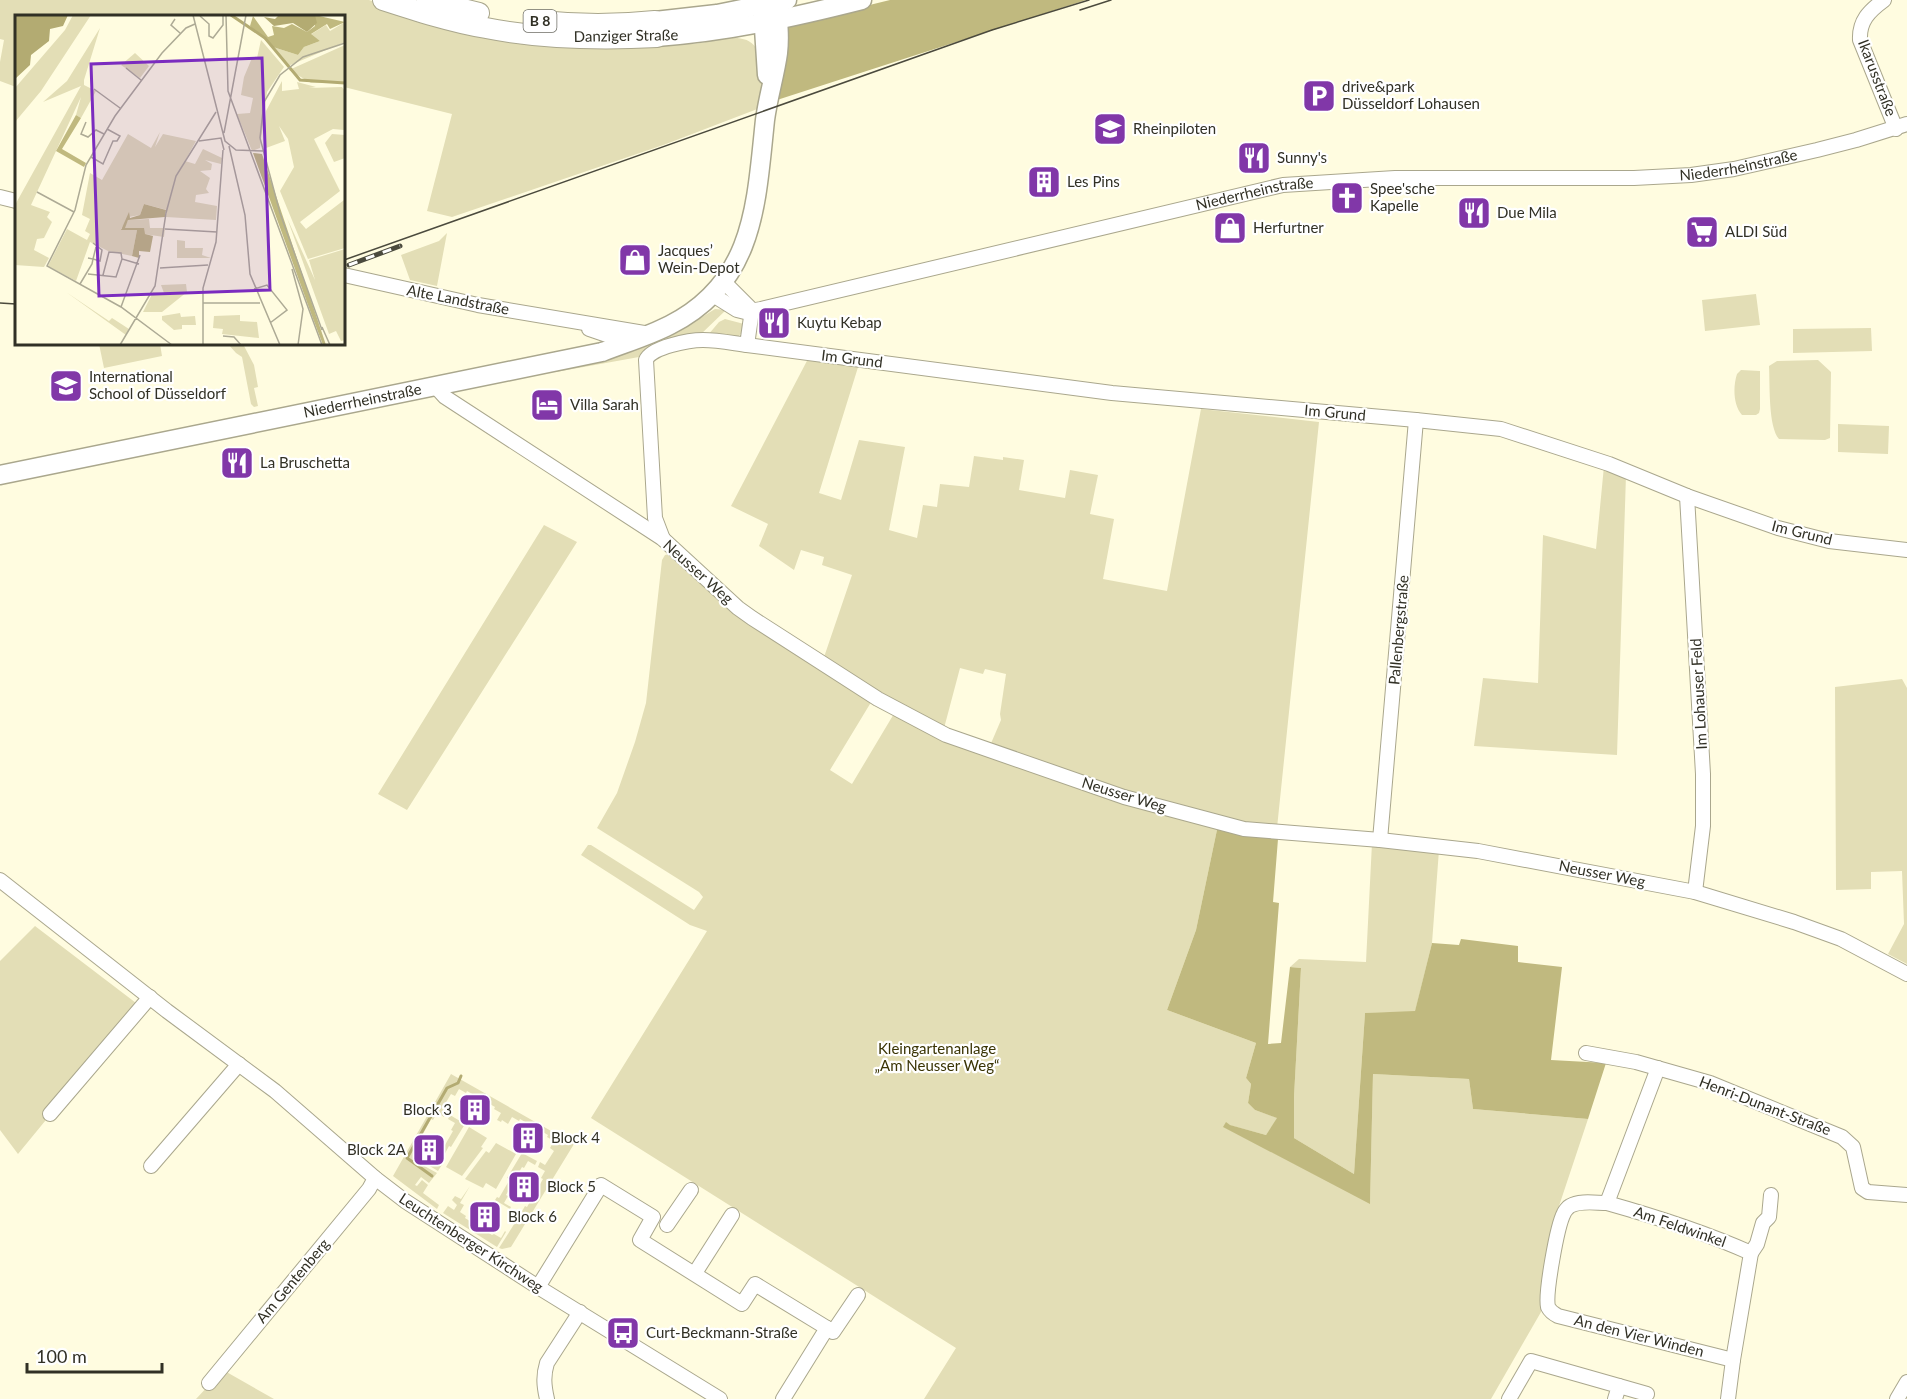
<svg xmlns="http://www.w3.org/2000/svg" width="1907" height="1399" viewBox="0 0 1907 1399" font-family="Lato,sans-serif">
	<rect width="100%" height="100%" fill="#fffce0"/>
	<path fill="#e3deb6" d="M0,0H369L425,20L656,43C668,43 681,44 693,44C711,43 744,29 756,48C765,61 761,93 760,108L666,144L452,217L427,211L452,114L344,87V16H16V87L0,81V62L4,40L0,39Z
		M447,233L437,286L410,280L401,255L439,241Z
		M1756,294L1760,325L1705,331L1702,300Z
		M715,309L726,310L700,335L647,350L639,357L556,372L555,368L653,344L673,335Z
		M725,319L744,324C743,345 723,337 708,335L719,322Z
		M1871,328L1872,351L1793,353V329Z
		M99,344H160L162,356L104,368Z
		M228,344H243L254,365L258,387L254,388L258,406L254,407L251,404L242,357L236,353Z
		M809,357L859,364L819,493L841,500L859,440L905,447L889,530L917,538L923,505L937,507L940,484L969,487L974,456L1003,460V457L1024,460L1019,490L1065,498L1070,470L1098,475L1090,514L1114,519L1103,579L1167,591L1201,409L1319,422L1277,828L1219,820L989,748L1001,720L1000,714L1006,674L985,669L983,674L960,668L943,732L822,663L852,575L822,565L824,557L801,550L794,570L759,546L768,524L731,506Z
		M1818,360L1831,372L1830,438L1825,440L1779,439C1768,427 1770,384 1769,366L1777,361Z
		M1741,370L1760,371V409L1759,413L1756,415H1742C1733,405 1733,386 1737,374Z
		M1838,424L1889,426L1888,454L1838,452Z
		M1604,466L1626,475L1617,755L1474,746L1483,678L1538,683L1543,535L1596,549Z
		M544,525L577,542L407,810L378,794Z
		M674,553L873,699L830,770L852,784L895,712L1218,825L1196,930L1167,1010L1256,1043L1246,1078L1251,1084L1248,1103L1255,1110L1278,1118L1266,1135L1229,1125L1226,1123L1224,1127L1370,1203L1373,1074L1469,1079L1473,1109L1588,1119L1556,1215L1543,1285L1541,1312L1491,1399H924L956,1348L591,1118L707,931L690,925L581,855L588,845H591L694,910L703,897L699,892L597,828L617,793L635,742L646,703L662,560L665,555Z
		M1902,679L1907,688V964L1888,954L1904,924L1902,871L1871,872V889L1836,890L1835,687Z
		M1372,843L1439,850L1432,943L1415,1012L1365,1013L1354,1174L1294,1138V1097L1301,968L1290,967L1299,959L1366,962Z
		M35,926L136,1003L137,1009L18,1154L0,1130V961Z
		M451,1074L574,1144L511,1247L502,1249L499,1248L520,1215L513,1211L514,1209L521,1213L525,1206L527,1207L543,1179L541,1178L545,1171L538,1167L540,1162L545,1165L554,1151L550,1148L554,1141L547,1137L548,1135L520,1119L519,1121L512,1117L508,1124L502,1120L501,1122L497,1120L501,1113L494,1109L495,1107L467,1091L466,1093L459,1089L455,1096L451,1094L442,1109L447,1112L444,1117L437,1113L433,1120L431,1119L416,1147L417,1148L413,1155L420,1159L419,1163L437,1173L429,1183L421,1177L415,1185L417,1186L422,1180L428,1185L423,1193L439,1205L437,1209L393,1176Z
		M450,1115L465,1124L451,1147L449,1146L441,1161L443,1163L438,1171L423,1162L431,1165L435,1158L437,1159L453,1131L451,1130L455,1123L448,1119Z
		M469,1127L487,1138L481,1147L483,1148L462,1176L446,1167Z
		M496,1143L516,1154L496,1189L486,1183L483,1188L465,1179L486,1151L489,1153Z
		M522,1153L537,1161L535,1165L528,1161L524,1168L522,1167L506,1195L508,1196L504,1203L511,1207L510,1209L495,1200L497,1197L499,1198L510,1179L507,1178Z
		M470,1186L460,1203L464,1205L460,1212L466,1216L465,1218L492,1235L494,1234L501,1238L505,1231L506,1232L497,1247L443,1213L448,1206L454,1210L457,1205L452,1200L455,1196L461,1199Z
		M223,1370L274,1399H196Z"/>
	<path fill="#c0b97f" d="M890,0H1086L777,100L788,25Z
		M1218,825L1278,839L1273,902L1279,903L1268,1044L1281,1043L1290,967L1301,968L1294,1097V1138L1354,1174L1365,1013L1415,1011L1432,943L1459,945L1461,939L1518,946V962L1562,967L1551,1060L1606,1063L1588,1119L1473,1109L1469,1079L1373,1074L1370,1204L1223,1127L1226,1122L1230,1125L1266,1135L1277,1118L1255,1110L1248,1103L1251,1084L1246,1078L1256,1043L1167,1010L1196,930Z"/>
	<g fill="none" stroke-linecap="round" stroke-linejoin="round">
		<path stroke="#b3ab72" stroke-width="3" d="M432,1176L407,1158L447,1088L458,1083L461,1076"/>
		<defs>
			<g id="minor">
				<path d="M1884,0C1869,11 1859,21 1860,40L1896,129"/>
				<path d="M0,197L16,201"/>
				<path d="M344,275L478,305L650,334"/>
				<path id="s1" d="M713,295L737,310L745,312L761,309L1283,185L1395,178H1634L1691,175L1734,169L1817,150L1856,140L1907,124"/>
				<path d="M589,329L627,342"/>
				<path d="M747,345L1112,393L1416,420L1501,429L1609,464L1687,496L1778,528L1829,541L1907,550"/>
				<path d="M435,386L445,397L663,539L738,608L752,618L878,699L946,735L1124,797L1244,829L1380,840L1478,851L1695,892L1794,922L1841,939L1907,974"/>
				<path d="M1687,496L1703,774V826L1695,892"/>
				<path d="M663,539L655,518L646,360C651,347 690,340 703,340C718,340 732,343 747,345L752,310L724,282"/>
				<path d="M1380,840L1416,420"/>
				<path d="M0,880L167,1011L275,1091L375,1178L405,1201L538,1287L720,1399"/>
				<path d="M1586,1053L1636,1062L1710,1083L1842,1137L1853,1147L1862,1188L1868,1192L1907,1195"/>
				<path d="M1658,1068L1607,1203C1596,1203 1580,1200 1570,1206C1568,1207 1564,1212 1564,1213C1557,1226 1545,1294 1548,1307C1550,1311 1554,1314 1558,1316L1733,1360"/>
				<path d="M50,1114L150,997"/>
				<path d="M151,1166L239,1064"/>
				<path d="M1607,1203C1657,1217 1704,1232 1751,1253L1733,1360L1728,1399"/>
				<path d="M667,1225L691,1190"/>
				<path d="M1751,1253L1757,1244L1763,1223L1769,1217L1771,1195"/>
				<path d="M695,1273L732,1215"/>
				<path d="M538,1287L601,1185L653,1217L640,1240L742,1304L755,1284L827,1328L783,1399"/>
				<path d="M827,1328L833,1332L858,1295"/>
				<path d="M209,1383L369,1189L375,1178"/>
				<path d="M1619,1386L1647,1394"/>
				<path d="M547,1399C544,1386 543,1376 547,1363L580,1312"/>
				<path d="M1509,1399L1531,1361L1619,1386L1615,1399"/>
				<path d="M1897,1399L1907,1382"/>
			</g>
			<g id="major">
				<path d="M763,13L767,75"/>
				<path d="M655,21L717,14L787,0"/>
				<path d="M657,37C727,32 795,17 862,0"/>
				<path id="s2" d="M0,475L602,352C625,343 649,336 670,325C755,282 756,204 765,120C768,97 775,75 778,53C780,36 778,19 776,2"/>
			</g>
			<path id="highway" d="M383,0C417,11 451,22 486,28C542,39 600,40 657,37
				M427,0L479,13
				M541,21C579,25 617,25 655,21"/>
		</defs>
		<use href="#minor" stroke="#aaa78d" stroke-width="16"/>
		<use href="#major" stroke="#aaa78d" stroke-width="21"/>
		<use href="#highway" stroke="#aaa78d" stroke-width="22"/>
		<use href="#minor" stroke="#fff" stroke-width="14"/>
		<use href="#major" stroke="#fff" stroke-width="18"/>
		<use href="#highway" stroke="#fff" stroke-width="20"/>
		<path stroke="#4b4a3d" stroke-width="1.5" d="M1080,10L1111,0
			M344,260L992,30L1089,0
			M0,303L16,304"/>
		<defs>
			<path id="rail" d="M349,265L400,246"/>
		</defs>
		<use href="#rail" stroke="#4b4a3d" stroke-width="5"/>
		<use href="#rail" stroke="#fff" stroke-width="3" stroke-dasharray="9" stroke-linecap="butt"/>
	</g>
	<defs>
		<symbol id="parking-square" viewBox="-11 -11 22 22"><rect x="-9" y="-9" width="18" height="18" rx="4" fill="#8137a8" stroke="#fff"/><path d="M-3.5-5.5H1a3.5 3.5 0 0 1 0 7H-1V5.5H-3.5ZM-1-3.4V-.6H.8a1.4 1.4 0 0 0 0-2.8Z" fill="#fff"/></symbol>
		<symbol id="school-square" viewBox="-11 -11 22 22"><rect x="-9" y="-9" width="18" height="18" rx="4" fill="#8137a8" stroke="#fff"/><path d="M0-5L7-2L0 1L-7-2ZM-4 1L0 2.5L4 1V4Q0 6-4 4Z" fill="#fff"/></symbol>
		<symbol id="restaurant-square" viewBox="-11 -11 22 22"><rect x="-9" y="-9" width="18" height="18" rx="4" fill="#8137a8" stroke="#fff"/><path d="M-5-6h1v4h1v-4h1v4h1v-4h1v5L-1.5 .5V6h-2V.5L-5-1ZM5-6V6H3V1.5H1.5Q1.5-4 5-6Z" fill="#fff"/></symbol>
		<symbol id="building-square" viewBox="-11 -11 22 22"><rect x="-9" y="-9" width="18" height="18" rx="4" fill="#8137a8" stroke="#fff"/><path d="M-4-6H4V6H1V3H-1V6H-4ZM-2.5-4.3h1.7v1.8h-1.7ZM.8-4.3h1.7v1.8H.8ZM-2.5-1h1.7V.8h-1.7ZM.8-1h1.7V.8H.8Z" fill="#fff"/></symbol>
		<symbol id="church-square" viewBox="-11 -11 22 22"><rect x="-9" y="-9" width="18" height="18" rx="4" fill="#8137a8" stroke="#fff"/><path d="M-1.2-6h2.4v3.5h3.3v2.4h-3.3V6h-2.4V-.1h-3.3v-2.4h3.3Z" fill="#fff"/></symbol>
		<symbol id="shop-square" viewBox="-11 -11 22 22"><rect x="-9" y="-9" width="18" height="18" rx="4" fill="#8137a8" stroke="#fff"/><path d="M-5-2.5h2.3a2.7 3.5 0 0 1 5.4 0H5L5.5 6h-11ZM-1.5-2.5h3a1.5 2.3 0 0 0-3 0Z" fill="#fff"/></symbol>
		<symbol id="supermarket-square" viewBox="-11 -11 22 22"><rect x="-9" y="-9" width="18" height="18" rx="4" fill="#8137a8" stroke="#fff"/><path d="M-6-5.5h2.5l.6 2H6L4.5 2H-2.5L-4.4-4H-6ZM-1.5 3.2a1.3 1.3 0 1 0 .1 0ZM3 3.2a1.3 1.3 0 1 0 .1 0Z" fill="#fff"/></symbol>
		<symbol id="hotel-square" viewBox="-11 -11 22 22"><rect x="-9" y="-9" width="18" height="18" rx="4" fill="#8137a8" stroke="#fff"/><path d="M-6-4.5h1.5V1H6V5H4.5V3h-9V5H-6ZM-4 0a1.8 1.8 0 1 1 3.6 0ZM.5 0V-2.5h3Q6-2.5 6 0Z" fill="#fff"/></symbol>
		<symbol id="bus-square" viewBox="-11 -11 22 22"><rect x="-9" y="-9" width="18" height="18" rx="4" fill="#8137a8" stroke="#fff"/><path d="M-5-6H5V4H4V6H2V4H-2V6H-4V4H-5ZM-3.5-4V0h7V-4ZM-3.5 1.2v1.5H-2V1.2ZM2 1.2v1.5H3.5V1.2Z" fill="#fff"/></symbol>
	</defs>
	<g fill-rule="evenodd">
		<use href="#parking-square" x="1300" y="77" width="38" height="38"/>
		<use href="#school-square" x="1091" y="110" width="38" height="38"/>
		<use href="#restaurant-square" x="1235" y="139" width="38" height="38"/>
		<use href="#building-square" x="1025" y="163" width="38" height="38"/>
		<use href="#church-square" x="1328" y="179" width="38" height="38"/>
		<use href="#restaurant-square" x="1455" y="194" width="38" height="38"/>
		<use href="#shop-square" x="1211" y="209" width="38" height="38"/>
		<use href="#supermarket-square" x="1683" y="213" width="38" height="38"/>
		<use href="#shop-square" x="616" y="241" width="38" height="38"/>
		<use href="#restaurant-square" x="755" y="304" width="38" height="38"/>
		<use href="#school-square" x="47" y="367" width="38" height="38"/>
		<use href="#hotel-square" x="528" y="386" width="38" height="38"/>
		<use href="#restaurant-square" x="218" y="444" width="38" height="38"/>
		<use href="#building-square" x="456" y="1091" width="38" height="38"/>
		<use href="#building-square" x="509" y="1119" width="38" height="38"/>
		<use href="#building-square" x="410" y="1131" width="38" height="38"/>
		<use href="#building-square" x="505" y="1168" width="38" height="38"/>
		<use href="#building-square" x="466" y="1198" width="38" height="38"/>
		<use href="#bus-square" x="604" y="1314" width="38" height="38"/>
	</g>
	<g text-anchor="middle" stroke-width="4.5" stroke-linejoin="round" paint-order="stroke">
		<rect fill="#fff" stroke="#6f6e66" stroke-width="1.5" x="523.5" y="10" width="33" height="22" rx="4.5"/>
		<g font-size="14" font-weight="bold" fill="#313025">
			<text x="540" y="26">B 8</text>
		</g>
		<g font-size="15" fill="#313025" stroke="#fff">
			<text transform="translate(626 36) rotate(-1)" y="5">Danziger Straße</text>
			<text transform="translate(1877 78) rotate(69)" y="5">Ikarusstraße</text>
			<text dy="5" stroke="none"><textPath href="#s1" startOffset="1046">Niederrheinstraße</textPath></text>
			<text dy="5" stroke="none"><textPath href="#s1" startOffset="560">Niederrheinstraße</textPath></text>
			<text transform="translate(458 300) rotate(11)" y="5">Alte Landstraße</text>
			<text transform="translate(852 359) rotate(7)" y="5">Im Grund</text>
			<text dy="5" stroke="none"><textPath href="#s2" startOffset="370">Niederrheinstraße</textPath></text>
			<text transform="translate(1335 413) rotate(5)" y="5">Im Grund</text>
			<text transform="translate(1802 533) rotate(14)" y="5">Im Grund</text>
			<text transform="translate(698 572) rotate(42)" y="5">Neusser Weg</text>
			<text transform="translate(1399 630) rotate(-85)" y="5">Pallenbergstraße</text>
			<text transform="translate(1699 694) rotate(-93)" y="5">Im Lohauser Feld</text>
			<text transform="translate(1124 795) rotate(17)" y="5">Neusser Weg</text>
			<text transform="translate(1602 874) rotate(11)" y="5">Neusser Weg</text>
			<text transform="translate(1765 1106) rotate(21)" y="5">Henri-Dunant-Straße</text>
			<text transform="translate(1680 1227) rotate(19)" y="5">Am Feldwinkel</text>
			<text transform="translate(471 1243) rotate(33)" y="5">Leuchtenberger Kirchweg</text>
			<text transform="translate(293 1281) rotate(-50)" y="5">Am Gentenberg</text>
			<text transform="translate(1639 1336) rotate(14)" y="5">An den Vier Winden</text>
		</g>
		<g font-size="15" fill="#313025" stroke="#fff" text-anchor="start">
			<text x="1342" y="92">drive&amp;park<tspan x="1342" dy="17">Düsseldorf Lohausen</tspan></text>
			<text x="1133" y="134">Rheinpiloten</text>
			<text x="1277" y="163">Sunny's</text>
			<text x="1067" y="187">Les Pins</text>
			<text x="1370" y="194">Spee'sche<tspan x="1370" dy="17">Kapelle</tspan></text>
			<text x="1497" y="218">Due Mila</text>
			<text x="1253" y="233">Herfurtner</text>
			<text x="1725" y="237">ALDI Süd</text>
			<text x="658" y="256">Jacques’<tspan x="658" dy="17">Wein-Depot</tspan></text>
			<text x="797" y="328">Kuytu Kebap</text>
			<text x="89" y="382">International<tspan x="89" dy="17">School of Düsseldorf</tspan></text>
			<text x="570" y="410">Villa Sarah</text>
			<text x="260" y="468">La Bruschetta</text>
			<text x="452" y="1115" text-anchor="end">Block 3</text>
			<text x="551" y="1143">Block 4</text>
			<text x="406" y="1155" text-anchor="end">Block 2A</text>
			<text x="547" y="1192">Block 5</text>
			<text x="508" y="1222">Block 6</text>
			<text x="646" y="1338">Curt-Beckmann-Straße</text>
		</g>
		<g font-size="15" fill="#3a3404" stroke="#fff">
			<text x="937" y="1054">Kleingartenanlage<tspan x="937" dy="17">„Am Neusser Weg“</tspan></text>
		</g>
	</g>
	<g transform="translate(15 15)">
		<rect width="330" height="330" fill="#fffce0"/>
		<path d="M58,0H76L26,76L0,107V73L50,15ZM330,7V27L273,51L258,32L283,40L289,32L305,26L295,20L311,10L315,16ZM85,13L69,65V70L81,76L66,103L61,100L66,82L16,190L35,197L32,202L37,207L29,223L22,224L19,235L34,243L29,252L0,250V190L66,71L28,87L52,66ZM246,25L269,52L252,77L245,133L237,136L222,99L235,98L238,83L226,80L229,62L237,43H242ZM330,30V68H296L274,55ZM120,38L134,51L125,63L106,50ZM267,66V76L284,74L282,67L301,72L294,73L327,72L330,76L329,115L318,114L299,124L325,176L285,207L291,214L329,185L330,233L293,244L265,176L279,152L273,124L264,111L270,126L251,133L250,125L251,96ZM145,117L140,132L148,119L181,126L170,146L180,149L188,134L207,143L206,149L190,145L197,149L196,155L185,156L195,163L191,174L194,178L181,180L180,187L202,191L201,205L151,202L152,195L129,189L125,200L114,202L106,214L122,215L117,241L93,236L75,227L61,266L33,251L52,214L72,225L75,219L70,216L75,204L67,200L75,158L87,165L113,119L136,133ZM317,119L330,120V143L319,147L310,128ZM272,203L300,265L294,245L330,234V325L326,326L321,316L314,319ZM134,204L135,213H150L149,222L129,219V214L109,213L113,205ZM162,225L170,226V233H188L187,240L196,243H162ZM171,269L172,277L147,297H128L138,277L149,278L146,270ZM51,277L94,306L97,303L114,314L111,320ZM165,298L166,302L180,301L181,310H167V314L159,315L147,305V301ZM225,300V306L242,307L244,323L207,319L208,314L198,313L199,301Z" fill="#e3deb6"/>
		<path d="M300,0L330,7L315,14L312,9L296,19L305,26L289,32L283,40L258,32L235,11L238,1L253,22L259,20L257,11L269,13L277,9L292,17L300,11ZM61,100L66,103L47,134L71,148L69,152L41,136ZM238,138L247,139L311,330H308L297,301ZM129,189L151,195L150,202L113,205L110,213H129L130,219L138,221L135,237L124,236V243L117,241L122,215H106L114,197L115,203L125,200Z" fill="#c0b97f"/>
		<path d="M0,0H53L48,11L35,14L34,26L16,40L15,50L0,64ZM264,0H300L302,8L292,17L278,8L259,11L249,2L260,4Z" fill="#b3ab72"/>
		<path fill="none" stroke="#b3ab72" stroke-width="3" d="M216,0L250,23L285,65L330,68"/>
		<path fill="none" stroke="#adaa95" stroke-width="1.5" d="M178,0L210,126L221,135L249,136M211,0L213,76L307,330M185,1L194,9V21L198,23L208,10V0M160,4L156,10L165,18M111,53L126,65M79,74L105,93M71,107L66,119L73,122L81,115L89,119M209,118L231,0M245,123L265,198L307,315M245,123L249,87L265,60L288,42L330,28M184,126L206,123L209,135M214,131L230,200L235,259L265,330M76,142L88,149L98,126H102L105,121L92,114M22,177L59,197M150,214L202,217M78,228L87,235L85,246L78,244L81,232M145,253L193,250M277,254L288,294L283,330M73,259L101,262L107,244M88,260L94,237L106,238L107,244L124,249M65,269L77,249L78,244L73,243M239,274L252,270L272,295L255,308M188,288H245M106,292L125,240M307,312L315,330M208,321L219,322L226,330M105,330L140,271L151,198L161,161L201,97M157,330L106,292L32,251L60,195L71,150L100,101L147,38L171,13L180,9M188,330V273L201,227L208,135"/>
		<path fill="#7b2cbf" fill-opacity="0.15" stroke="#7b2cbf" stroke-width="3" d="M247,43L255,275L84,281L76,49Z"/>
		<rect width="330" height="330" fill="none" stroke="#313025" stroke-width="3"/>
	</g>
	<path d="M27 1363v9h135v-9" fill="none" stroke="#313025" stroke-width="3"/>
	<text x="36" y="1363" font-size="18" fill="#313025" stroke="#ffffff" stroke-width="4.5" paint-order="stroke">100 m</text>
</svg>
